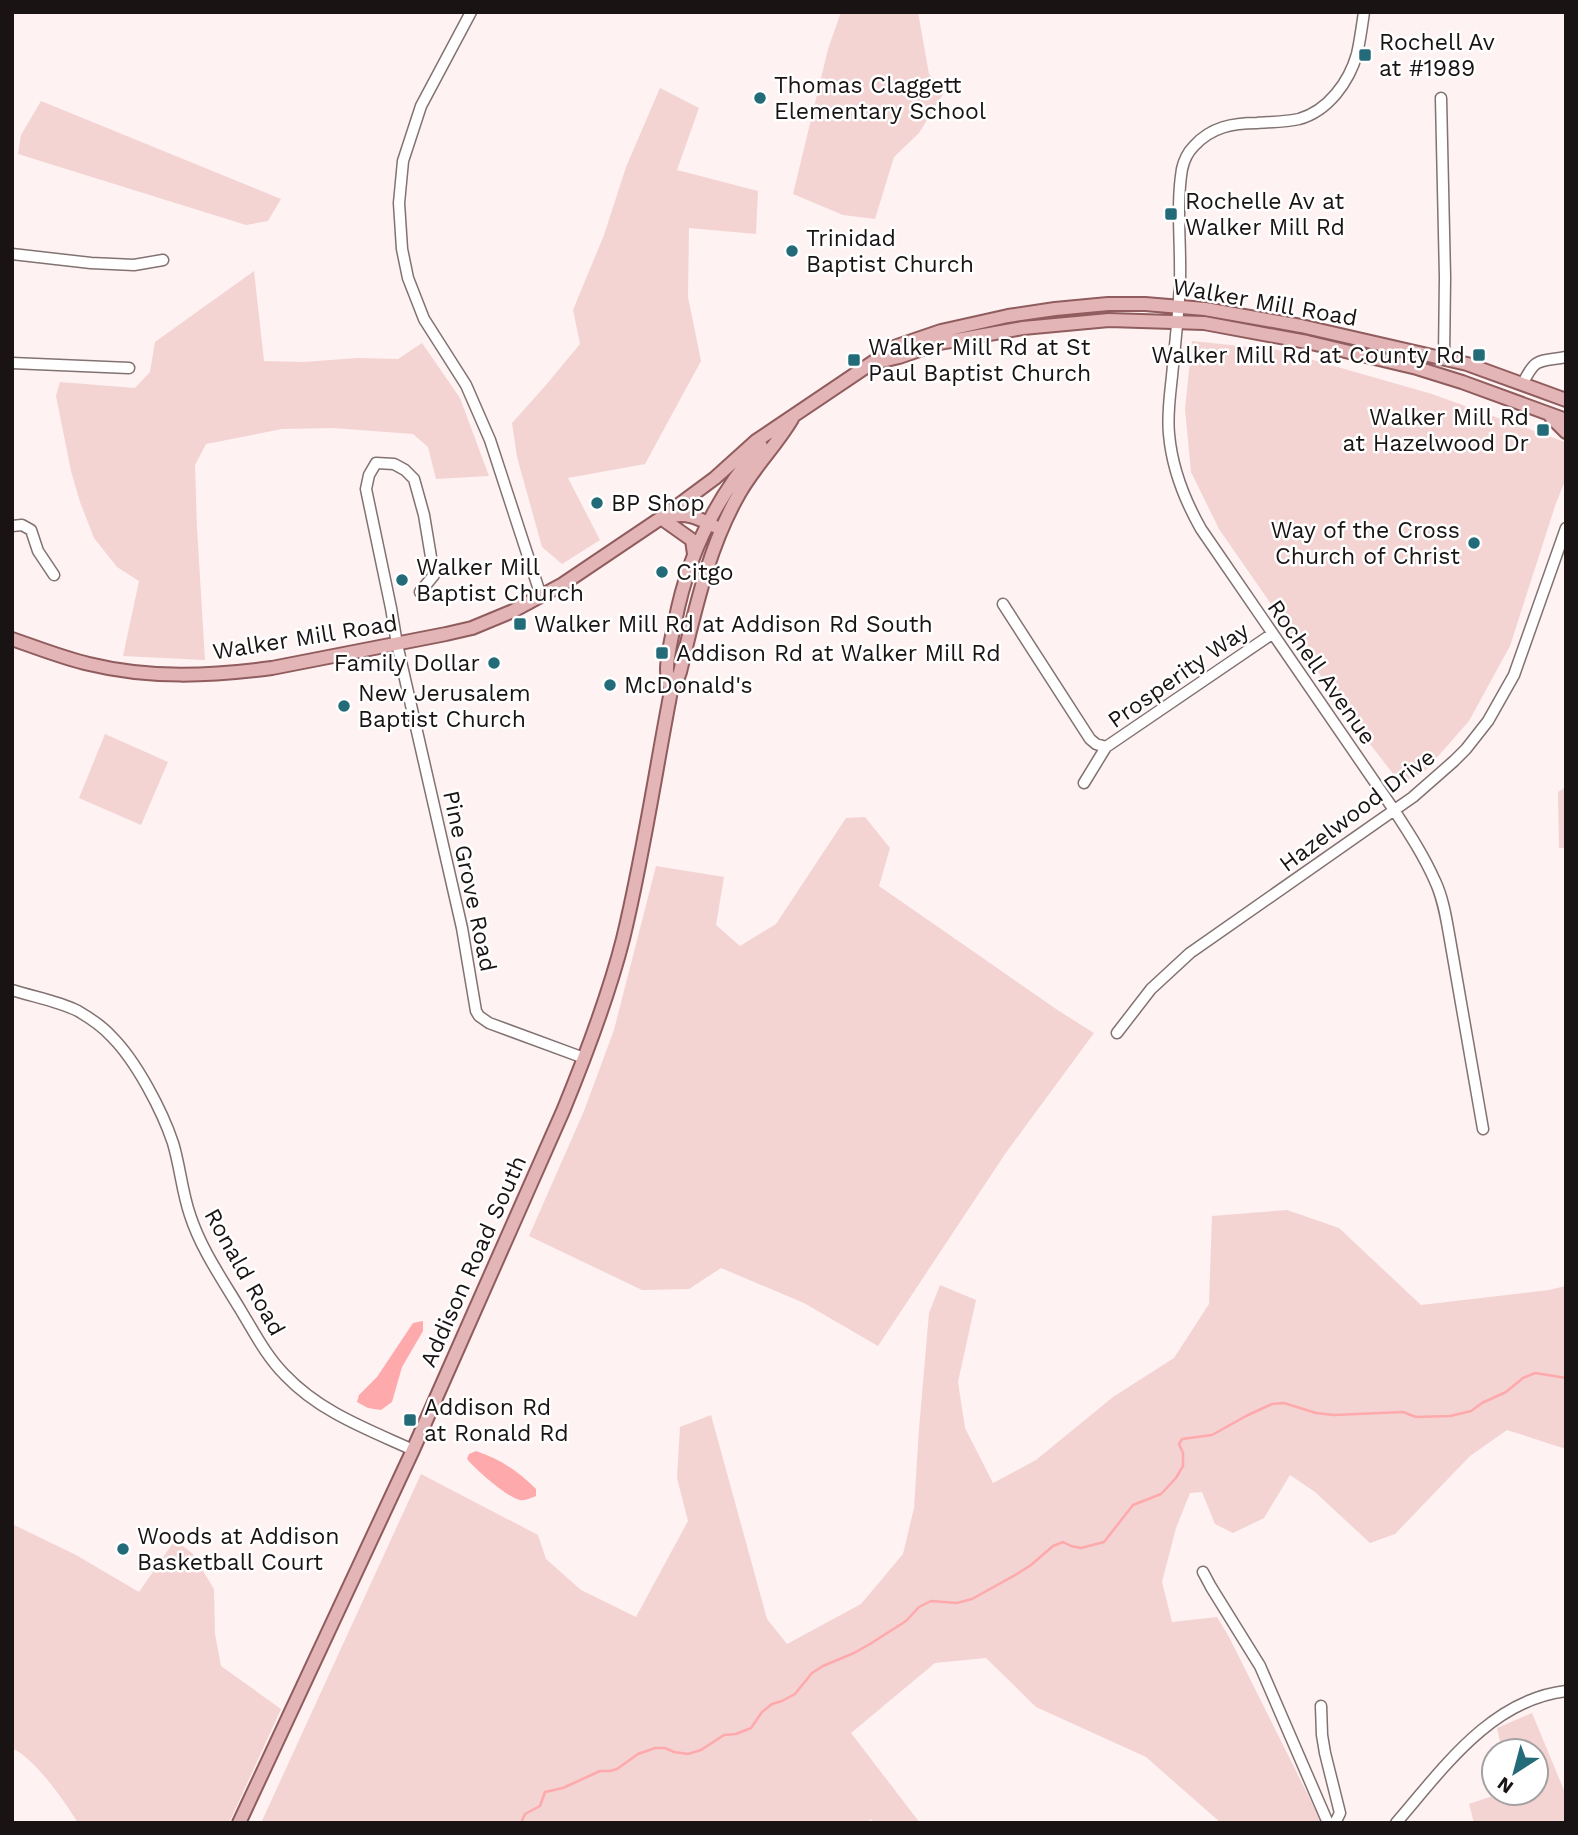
<svg xmlns="http://www.w3.org/2000/svg" width="1578" height="1835" viewBox="0 0 1578 1835" font-family="'Work Sans',sans-serif">
	<rect width="100%" height="100%" fill="#fef2f2"/>
	<path fill="#f4d3d3" d="M841,12H918L929,74L945,91L919,133L894,157L875,219L843,215L793,194L828,49Z
		M660,88L699,108L677,170L758,191L756,234L689,228L688,297L701,361L645,464L568,478L600,540L562,564L542,547L517,457L512,423L546,385L580,344L573,310L604,235L626,167Z
		M41,101L281,199L268,221L246,225L18,154L21,135Z
		M254,271L264,361L304,362L357,358L398,359L422,343L460,398L489,476L436,479L428,447L413,434L333,428L282,429L206,444L195,465L197,528L205,660L123,656L139,581L117,567L94,538L80,502L71,471L56,396L60,382L135,388L150,372L155,342Z
		M1192,341L1278,350L1432,394L1565,442L1566,478L1555,506L1510,646L1469,721L1426,770L1401,784L1352,721L1219,529L1191,472L1185,409Z
		M105,734L168,762L141,825L79,798Z
		M1566,787V848H1559L1558,792Z
		M865,817L890,848L879,886L1059,1011L1094,1033L1005,1154L878,1346L804,1303L721,1268L689,1289L642,1290L529,1236L584,1111L614,1030L656,866L724,877L716,925L740,946L776,924L846,818Z
		M1287,1210L1339,1228L1421,1305L1549,1290L1566,1286V1449L1507,1430L1470,1456L1395,1534L1370,1543L1315,1492L1290,1475L1264,1518L1233,1533L1215,1524L1202,1492L1190,1493L1176,1528L1162,1582L1172,1622L1217,1617L1229,1637L1322,1823H1221L1146,1757L1036,1707L986,1658L935,1663L851,1733L920,1823H873L871,1819L867,1823H261L421,1474L538,1535L546,1559L581,1590L636,1617L688,1521L677,1478L680,1427L711,1415L767,1619L787,1644L861,1604L903,1554L914,1508L919,1429L929,1313L940,1285L976,1300L958,1382L965,1428L993,1483L1036,1460L1113,1397L1174,1358L1209,1304L1212,1216Z
		M12,1524L76,1555L139,1592L175,1540L192,1553L214,1589L215,1634L221,1666L281,1709L229,1823H78C63,1799 36,1760 12,1748Z
		M1532,1713L1566,1795V1823H1474L1469,1804L1501,1793H1536V1751H1502L1497,1728Z"/>
	<path fill="#fea9ab" d="M423,1321V1331L402,1367L392,1402L381,1410L368,1408L357,1402L359,1395L377,1377L413,1323Z
		M476,1451C500,1459 518,1471 536,1489V1496C530,1498 526,1501 520,1500C507,1497 476,1470 467,1459L469,1454Z"/>
	<g fill="none" stroke-linecap="round" stroke-linejoin="round">
		<path stroke="#fea9ab" stroke-width="2.5" d="M521,1823L525,1814L540,1806L545,1792L563,1788L600,1771H610L617,1769L638,1754L655,1748H665L674,1752L688,1754L701,1750L724,1735L736,1734L751,1728L762,1712L772,1704L782,1701L795,1694L812,1673L823,1666L854,1653L870,1644L906,1621L919,1607L931,1601L957,1603L972,1599L1017,1574L1031,1565L1053,1546L1063,1542L1071,1546L1081,1548L1104,1542L1133,1505L1161,1494L1176,1478L1183,1466V1453L1179,1444L1182,1439L1212,1435L1246,1416L1272,1404L1284,1403L1316,1413L1334,1415L1403,1412L1416,1417L1450,1416L1471,1411L1482,1403L1506,1392L1523,1378L1535,1373L1566,1378"/>
		<defs>
			<path id="minor" d="M471,12L421,106L403,161L399,203L402,249L408,278L424,319L466,385L490,440L541,596
				M1364,12C1362,26 1360,41 1357,54C1349,82 1328,111 1299,119C1285,122 1270,122 1257,123C1233,123 1211,127 1194,146C1188,152 1184,160 1182,169C1176,205 1181,244 1180,280C1179,312 1175,344 1172,376C1170,395 1167,415 1169,434C1172,469 1184,499 1201,529L1394,810C1409,833 1424,856 1435,881C1443,898 1446,917 1449,934L1483,1129
				M1441,98L1445,277L1444,358
				M12,254L91,263L134,265L163,260
				M12,363L129,368
				M1523,383C1536,357 1538,362 1566,357
				M12,526L22,525L31,530L38,551L54,575
				M420,592L434,575L424,515L414,479L405,470L394,464L376,463L369,475L366,489L391,608L397,644L462,928L476,1011L479,1016L489,1023L584,1058
				M1003,604L1090,739L1096,744L1106,747
				M1084,783L1106,747L1272,634
				M12,990C34,997 58,1001 78,1011C90,1018 103,1027 112,1037C136,1061 162,1110 173,1143C180,1166 182,1192 190,1215C201,1249 222,1279 240,1309C254,1332 266,1356 285,1375C320,1412 367,1429 413,1450
				M1117,1033L1151,989L1190,953L1413,797L1454,761L1466,749L1488,721L1514,675L1566,528
				M1203,1572L1211,1587L1260,1666L1328,1823
				M1321,1706L1322,1735L1325,1753L1340,1813L1335,1823
				M1396,1823C1442,1770 1490,1700 1566,1691"/>
			<path id="major" d="M882,361L899,357L940,343L1023,328L1109,320L1204,323L1307,342L1417,368L1462,382L1566,420
				M1551,417L1566,432
				M666,517C687,512 696,517 714,526
				M661,518L692,540L694,554
				M12,639C38,648 63,658 89,664C150,679 211,676 272,668L446,634L472,628L513,611L563,584L661,518L715,478L756,441L897,346L941,331L1008,316L1055,309L1108,304H1145L1205,309L1301,326L1467,364L1566,400
				M671,691L676,683L680,672C695,611 708,548 739,494C754,467 776,446 792,419
				M239,1823L413,1450L563,1111C586,1055 608,998 623,939C643,857 655,774 671,691C669,685 667,677 667,670C667,655 672,637 675,622C688,555 715,497 761,446"/>
		</defs>
		<use href="#minor" stroke="#827271" stroke-width="13"/>
		<use href="#major" stroke="#905c5d" stroke-width="16"/>
		<use href="#minor" stroke="#fff" stroke-width="10"/>
		<use href="#major" stroke="#e3b5b6" stroke-width="12"/>
	</g>
	<g fill="#236b78" stroke="#fff" stroke-width="2.5">
		<rect x="1358" y="48" width="14" height="14" rx="3.5"/>
		<circle cx="760" cy="98" r="7"/>
		<rect x="1164" y="207" width="14" height="14" rx="3.5"/>
		<circle cx="792" cy="251" r="7"/>
		<rect x="1472" y="348" width="14" height="14" rx="3.5"/>
		<rect x="847" y="353" width="14" height="14" rx="3.5"/>
		<rect x="1536" y="423" width="14" height="14" rx="3.5"/>
		<circle cx="597" cy="503" r="7"/>
		<circle cx="1474" cy="543" r="7"/>
		<circle cx="662" cy="572" r="7"/>
		<circle cx="402" cy="580" r="7"/>
		<rect x="513" y="617" width="14" height="14" rx="3.5"/>
		<rect x="655" y="646" width="14" height="14" rx="3.5"/>
		<circle cx="494" cy="663" r="7"/>
		<circle cx="610" cy="685" r="7"/>
		<circle cx="344" cy="706" r="7"/>
		<rect x="403" y="1413" width="14" height="14" rx="3.5"/>
		<circle cx="123" cy="1549" r="7"/>
	</g>
	<g text-anchor="middle" stroke-width="5" stroke-linejoin="round" paint-order="stroke">
		<g font-size="23" fill="#191313" stroke="#fff" text-anchor="start">
			<text x="1379" y="50">Rochell Av<tspan x="1379" dy="26">at #1989</tspan></text>
			<text x="774" y="93">Thomas Claggett<tspan x="774" dy="26">Elementary School</tspan></text>
			<text x="1185" y="209">Rochelle Av at<tspan x="1185" dy="26">Walker Mill Rd</tspan></text>
			<text x="806" y="246">Trinidad<tspan x="806" dy="26">Baptist Church</tspan></text>
			<text x="868" y="355">Walker Mill Rd at St<tspan x="868" dy="26">Paul Baptist Church</tspan></text>
			<text x="1465" y="363" text-anchor="end">Walker Mill Rd at County Rd</text>
			<text x="1529" y="425" text-anchor="end">Walker Mill Rd<tspan x="1529" dy="26">at Hazelwood Dr</tspan></text>
			<text x="611" y="511">BP Shop</text>
			<text x="1460" y="538" text-anchor="end">Way of the Cross<tspan x="1460" dy="26">Church of Christ</tspan></text>
			<text x="416" y="575">Walker Mill<tspan x="416" dy="26">Baptist Church</tspan></text>
			<text x="676" y="580">Citgo</text>
			<text x="534" y="632">Walker Mill Rd at Addison Rd South</text>
			<text x="676" y="661">Addison Rd at Walker Mill Rd</text>
			<text x="480" y="671" text-anchor="end">Family Dollar</text>
			<text x="624" y="693">McDonald's</text>
			<text x="358" y="701">New Jerusalem<tspan x="358" dy="26">Baptist Church</tspan></text>
			<text x="424" y="1415">Addison Rd<tspan x="424" dy="26">at Ronald Rd</tspan></text>
			<text x="137" y="1544">Woods at Addison<tspan x="137" dy="26">Basketball Court</tspan></text>
		</g>
		<g font-size="23" fill="#191313" stroke="#fff">
			<text transform="translate(1265 302) rotate(10)" y="8">Walker Mill Road</text>
			<text transform="translate(305 637) rotate(-9)" y="8">Walker Mill Road</text>
			<text transform="translate(1322 672) rotate(55)" y="8">Rochell Avenue</text>
			<text transform="translate(1178 675) rotate(-35)" y="8">Prosperity Way</text>
			<text transform="translate(1357 810) rotate(-37)" y="8">Hazelwood Drive</text>
			<text transform="translate(470 881) rotate(78)" y="8">Pine Grove Road</text>
			<text transform="translate(473 1261) rotate(-66)" y="8">Addison Road South</text>
			<text transform="translate(245 1272) rotate(61)" y="8">Ronald Road</text>
		</g>
	</g>
	<rect width="1578" height="1835" fill="none" stroke="#191313" stroke-width="28"/>
	<g transform="translate(1515 1772) rotate(216)"><circle r="33" fill="#ffffff" stroke="#a3a1a1" stroke-width="2"/>
	<path d="M0-5L12 26L0 18L-12 26Z" fill="#236b78"/>
	<text y="-10" font-size="19" font-weight="bold" text-anchor="middle" fill="#191313">N</text>
	</g>
</svg>
